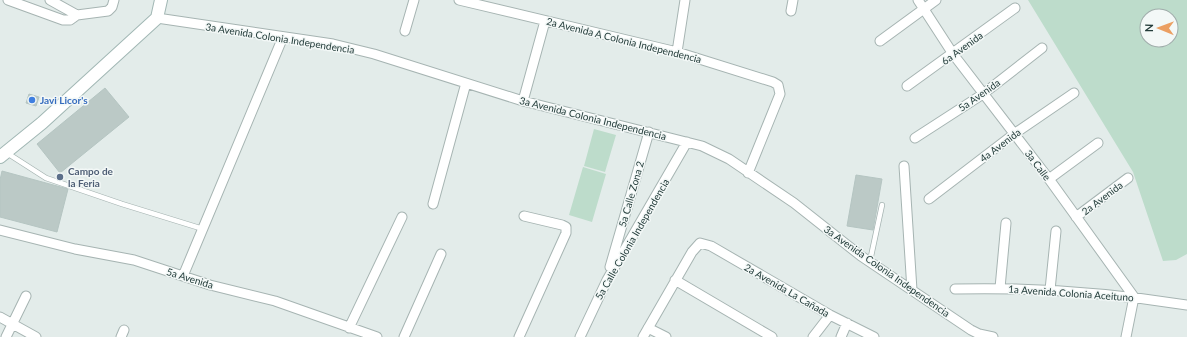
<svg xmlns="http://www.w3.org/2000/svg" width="1187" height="337" viewBox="0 0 1187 337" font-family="Lato,sans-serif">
	<rect width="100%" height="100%" fill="#e3ecea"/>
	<path fill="#bddccb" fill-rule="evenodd" d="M1028,0H1187V254L1176,260L1163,261L1133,172ZM1147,16H1171V40H1147Z
		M594,129L616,135L605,172L584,166Z
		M583,167L606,174L592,222L569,215Z"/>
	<path fill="#bbc9c6" stroke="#b5c5c2" d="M105,88L129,117L60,173L37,144Z
		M29,94L39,97L36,106L26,103Z
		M2,171L68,189L57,232L0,217V180Z
		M856,175L882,179L873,230L847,226Z"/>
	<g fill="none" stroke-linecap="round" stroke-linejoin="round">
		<defs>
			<path id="lane" d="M7,153L46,178L122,204L203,229
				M870,261L882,205"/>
			<path id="street" d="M8,0L63,20H70L77,15L108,11L112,7L114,0
				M50,0L77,15
				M459,0L677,52L773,82L778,85L780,94L748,173
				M918,0L953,54L1049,179L1134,297L1126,337
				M791,11L793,0
				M157,18L333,44L374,54L523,101L702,146L729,159L794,203L861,256L971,330L979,334L993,337
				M405,31L414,0
				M880,41L936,0
				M677,52L685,0
				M907,86L1015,8
				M523,101L545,21
				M915,138L983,94L1042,48
				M904,166L912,290
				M1049,179L1098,143
				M929,199L1014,134L1074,93
				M433,204L466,83
				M1076,217L1128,178
				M0,230L75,249L134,260L210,285L275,301L377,337
				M610,267L649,132
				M183,276L283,37
				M675,280L772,337
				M1000,288L1006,223
				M955,289C1033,287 1110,293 1187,305
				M1050,290L1056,231
				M0,317L36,337
				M349,328L402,217
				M648,328L666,337
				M6,337L26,296
				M121,337L124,330
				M404,337L441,254
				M519,337L566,233V227L562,225L524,216
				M580,337L607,280L687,142
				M643,337L692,252L700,243L711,246L830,315L874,337
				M813,337L830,315
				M841,337L847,323"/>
			<path id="secondary" d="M0,157L42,123L157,18L161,0"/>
		</defs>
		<use href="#lane" stroke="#a6b4b2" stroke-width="6"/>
		<use href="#street" stroke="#a6b4b2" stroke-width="11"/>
		<use href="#secondary" stroke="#a1b7b4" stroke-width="14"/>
		<use href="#lane" stroke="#fff" stroke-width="4.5"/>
		<use href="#street" stroke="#fff" stroke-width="9"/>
		<use href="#secondary" stroke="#fff" stroke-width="12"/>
	</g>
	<circle fill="#3f7fe0" stroke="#f3f8f7" stroke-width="1.5" cx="32" cy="100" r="4"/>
	<circle fill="#5c6f8a" stroke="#f3f8f7" stroke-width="1.5" cx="60" cy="177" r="4"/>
	<g text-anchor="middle" stroke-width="3" stroke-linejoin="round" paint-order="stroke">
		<g font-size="10" fill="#233c3a" stroke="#f3f8f7">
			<text transform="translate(280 38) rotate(9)" y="4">3a Avenida Colonia Independencia</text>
			<text transform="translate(624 40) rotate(14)" y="4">2a Avenida A Colonia Independencia</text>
			<text transform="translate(962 48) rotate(-36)" y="4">6a Avenida</text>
			<text transform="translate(979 95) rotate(-35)" y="4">5a Avenida</text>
			<text transform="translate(593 118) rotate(14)" y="4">3a Avenida Colonia Independencia</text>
			<text transform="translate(1000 145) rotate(-37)" y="4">4a Avenida</text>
			<text transform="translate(1038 165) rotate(53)" y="4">3a Calle</text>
			<text transform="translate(631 194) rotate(-74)" y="4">5a Calle Zona 2</text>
			<text transform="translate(1102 198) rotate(-37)" y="4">2a Avenida</text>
			<text transform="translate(632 239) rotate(-60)" y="4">5a Calle Colonia Independencia</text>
			<text transform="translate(887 271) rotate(35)" y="4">3a Avenida Colonia Independencia</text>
			<text transform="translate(190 278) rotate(17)" y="4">5a Avenida</text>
			<text transform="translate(787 290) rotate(30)" y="4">2a Avenida La Cañada</text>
			<text transform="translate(1071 293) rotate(4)" y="4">1a Avenida Colonia Aceituno</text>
		</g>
		<g font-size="10" font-weight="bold" fill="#366cbe" stroke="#f3f8f7" text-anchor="start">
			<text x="40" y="104">Javi Licor's</text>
		</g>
		<g font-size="10" font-weight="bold" fill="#4e5e75" stroke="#f3f8f7" text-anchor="start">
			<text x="68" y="175">Campo de<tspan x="68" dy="12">la Feria</tspan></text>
		</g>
	</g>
	<g transform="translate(1159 28) rotate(271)"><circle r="19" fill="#f3f8f7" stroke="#a0adab"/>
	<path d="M0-3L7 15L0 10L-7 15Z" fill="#eb9f62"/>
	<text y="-6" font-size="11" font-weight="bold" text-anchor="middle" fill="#233c3a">N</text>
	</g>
</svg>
